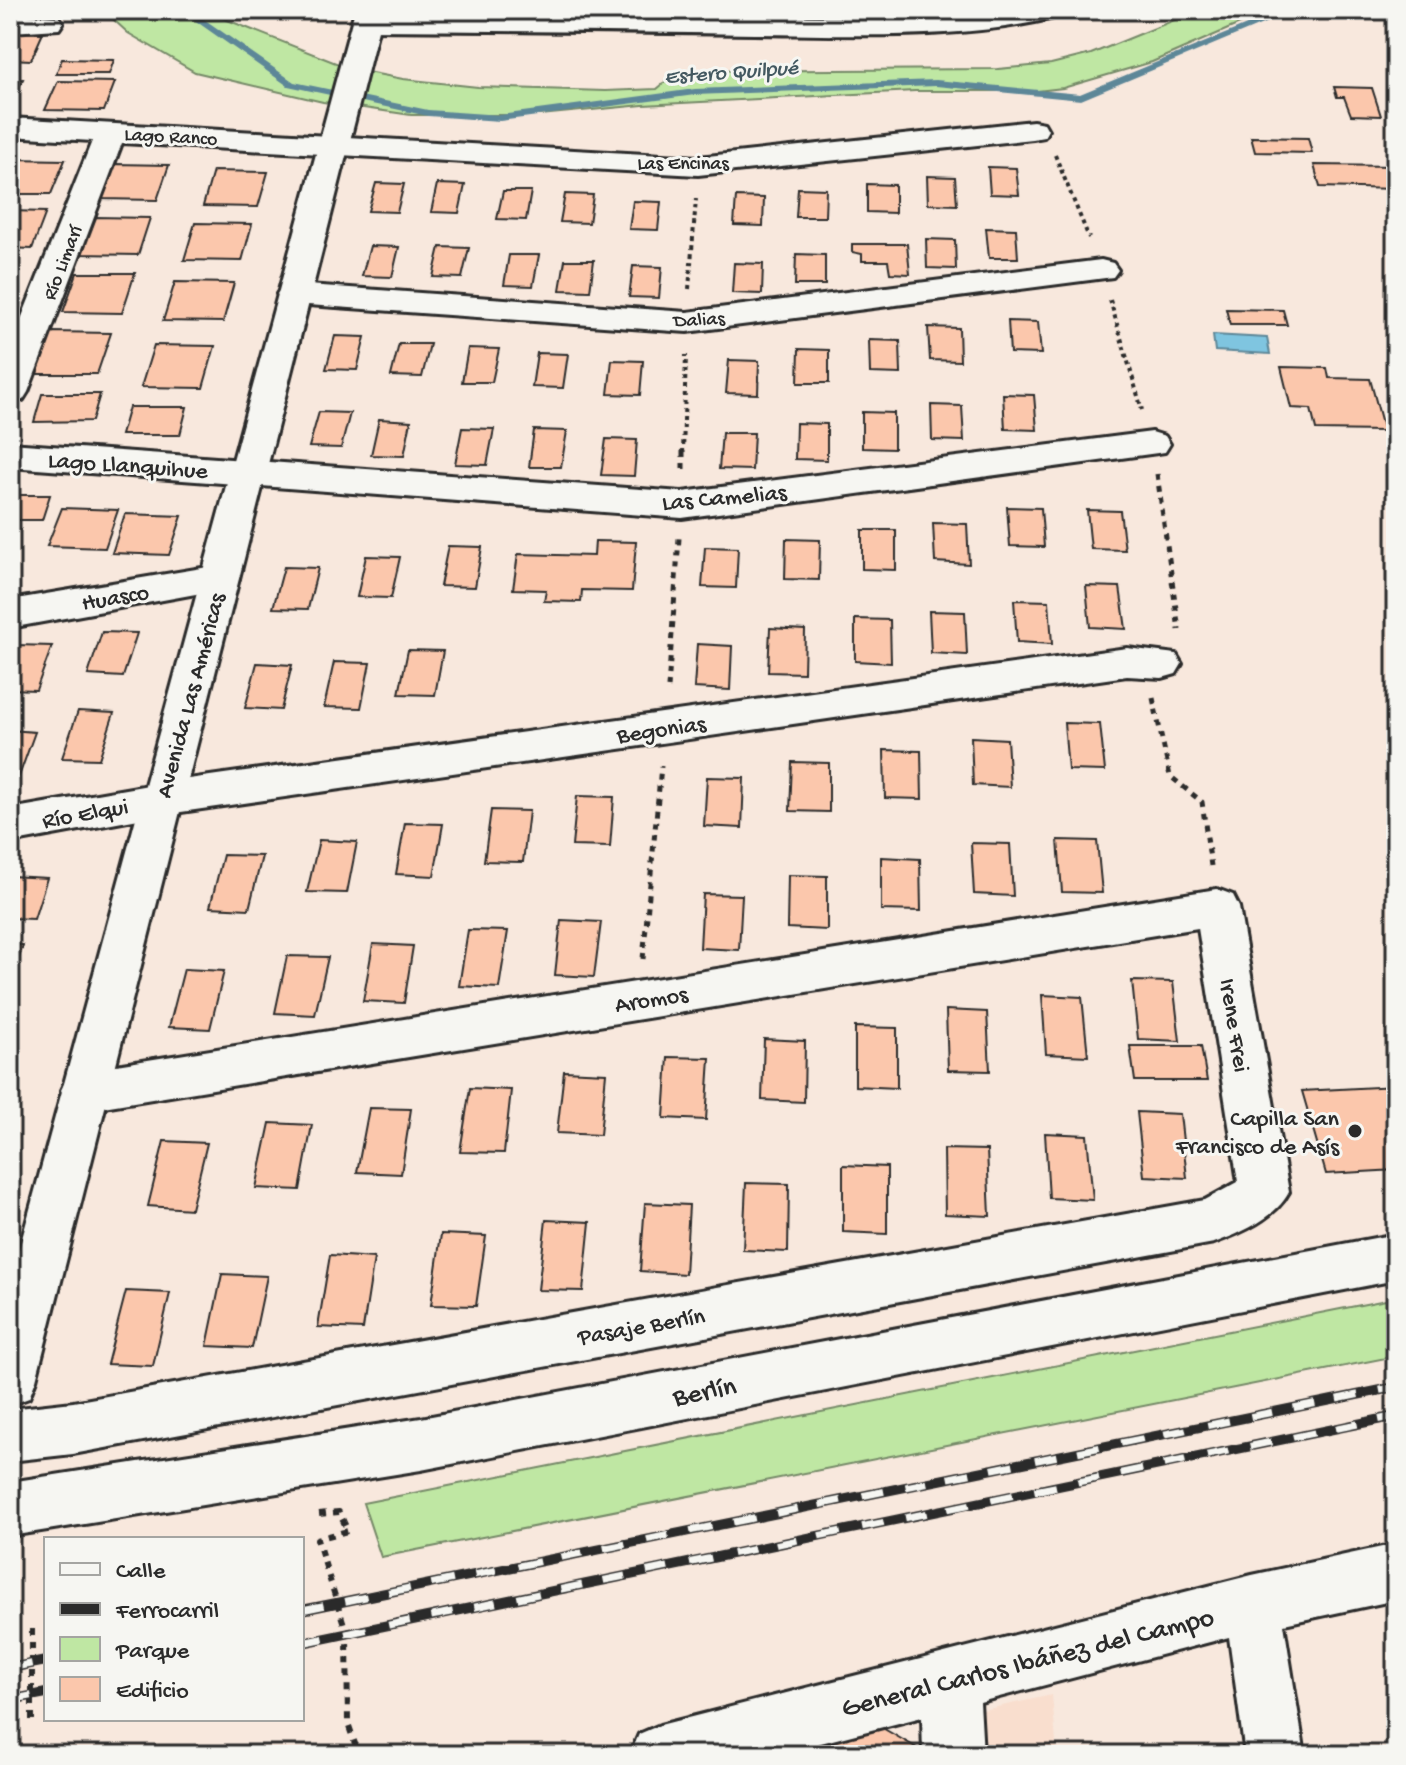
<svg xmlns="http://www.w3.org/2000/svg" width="1406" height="1765" viewBox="0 0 1406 1765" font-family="'Gochi Hand',sans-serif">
	<rect width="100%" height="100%" fill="#f8e8dd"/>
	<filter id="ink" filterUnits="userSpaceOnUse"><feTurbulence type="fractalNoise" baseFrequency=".0125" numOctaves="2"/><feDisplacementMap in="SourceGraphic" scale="16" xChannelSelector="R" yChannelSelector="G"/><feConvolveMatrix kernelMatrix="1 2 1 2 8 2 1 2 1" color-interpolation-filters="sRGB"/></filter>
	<g filter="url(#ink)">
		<path fill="#f9dece" d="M1052,1695L1057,1755H976L974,1712Z"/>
		<path fill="#bfe7a3" stroke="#758967" stroke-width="2" d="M103,10H202L351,69L403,79L478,87L605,91L657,89L675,74L688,71L998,69L1051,64L1091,54L1199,10H1272L1152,62L1063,88L1037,91H915L643,105L540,115H411L323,102L195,72L128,33Z
			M1396,1298V1356L381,1557L363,1503Z"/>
		<path fill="#7fc5e0" stroke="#5d8798" stroke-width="2" d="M1213,335L1267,338L1270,354L1215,351Z"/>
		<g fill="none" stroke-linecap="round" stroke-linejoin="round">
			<path fill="#5d8798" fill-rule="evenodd" d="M180,10H191L294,82L428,110L500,115L695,89L936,80L1080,94L1283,10H1296L1081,100L936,86L695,95L500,121L428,116L288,86Z"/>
		</g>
		<path fill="#fbc7ac" stroke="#2b2b2b" stroke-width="2" d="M10,32L43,33L31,60L10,59Z
			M62,59L114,60L109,74H56Z
			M10,79H23L10,107Z
			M58,81L115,82L104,111L45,110Z
			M1334,87L1372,88L1381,116L1351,115L1344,97H1337Z
			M1251,137L1308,138L1312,153L1255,152Z
			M10,159L65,160L51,194H10Z
			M114,164L169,165L157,200L101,199Z
			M1314,165L1396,166V189L1320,187Z
			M988,167L1016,168L1019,195L990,194Z
			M213,171L268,172L258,207L203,206Z
			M927,176L955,177L957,205L928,204Z
			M376,183L404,184L397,212L368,211Z
			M437,184L465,185L459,213L431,212Z
			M867,184L895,185V213L867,212Z
			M798,188L826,189L825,217H796Z
			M503,191H531L526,220L497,219Z
			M565,194L593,195L589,223L560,222Z
			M736,197L764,198L763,226L734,225Z
			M633,201L661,202L658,230L629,229Z
			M10,211L46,212L32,249L10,248Z
			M94,217L150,218L138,255L80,254Z
			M195,223L252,224L242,261L184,260Z
			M986,228L1016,229L1018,258H989Z
			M926,239L955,240L956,269L927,268Z
			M852,244H907L910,274L890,273L888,261H862V254L852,252Z
			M370,246L399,247L392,277L362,276Z
			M440,247L469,248L462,278L433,277Z
			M796,254L825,255V285H795Z
			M509,255H539L533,286L504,285Z
			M565,260H594L590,291L560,290Z
			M734,263L763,264L762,294L732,293Z
			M633,266L662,267L659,298L629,297Z
			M77,273H135L122,313L63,312Z
			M175,282L234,283L223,322L163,321Z
			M1226,309L1283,310L1287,325H1230Z
			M1008,321L1038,322L1041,354L1010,353Z
			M928,327L959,328L960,361L930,360Z
			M51,332L111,333L97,374H36Z
			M335,336L365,337L357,370L326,369Z
			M869,340L900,341L901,374L870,373Z
			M399,344H430L422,377L391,376Z
			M154,345L215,346L203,388L141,387Z
			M468,348L499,349L492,382H462Z
			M799,349L829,350V383H798Z
			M537,353L568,354L563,388L532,387Z
			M612,360L643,361L640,395L608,394Z
			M729,360L759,361L758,394L726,393Z
			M1281,367L1327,368L1329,378L1370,379L1384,431L1316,430L1311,409L1291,408Z
			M42,394H100L92,421L34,422Z
			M1003,394L1034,395L1037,430L1005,429Z
			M931,405L962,406L964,441L932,440Z
			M129,407H187L180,435H121Z
			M319,412L350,413L341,448L309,447Z
			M862,412L894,413V449L862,448Z
			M379,419L411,421L404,456L371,455Z
			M796,423L827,424V460L795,459Z
			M462,428L494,429L487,465L455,464Z
			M534,430L567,431L561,467H529Z
			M722,433H754L752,470L719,469Z
			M606,439L637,440L634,476L601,475Z
			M10,495H50L42,520H10Z
			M1007,507L1041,508L1044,547L1010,546Z
			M62,508L118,510L105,548L47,546Z
			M1087,510L1120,511L1125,550L1091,549Z
			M125,514L182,516L169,555L112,553Z
			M933,523L967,524L969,564L935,562Z
			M862,530H896V570L862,569Z
			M786,539L820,540L819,580L785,579Z
			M595,541L636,542L632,591L582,590L581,602L544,601L546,590L513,589L518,554L594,556Z
			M448,546L482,547L475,587L440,586Z
			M705,547L738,548L736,588L702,587Z
			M366,556L400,557L391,598L357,597Z
			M284,567L318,568L308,609L273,608Z
			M1086,586L1120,587L1126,629L1090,627Z
			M1014,600L1049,601L1052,644L1017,642Z
			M929,611L965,612L967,655L931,653Z
			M855,619L890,620L891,663L855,661Z
			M770,628L805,630L804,673L768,672Z
			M102,632L137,633L123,677L88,675Z
			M697,644L732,646L730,690L694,688Z
			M16,645L52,646L36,690L10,689V662Z
			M408,650L443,651L435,695L399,694Z
			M334,662L370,663L361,708L324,707Z
			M257,663L292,665L281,710L245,708Z
			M78,711L114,713L99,759L62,758Z
			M1064,723L1100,724L1105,771L1068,770Z
			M10,730L35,732L18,779H10Z
			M971,737L1007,739L1010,787L973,785Z
			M884,750L921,751L922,799L885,798Z
			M792,762L829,763V812L790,811Z
			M707,777L744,778L742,828L704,826Z
			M577,796L614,797L610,847L572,846Z
			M491,810L529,811L523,862L484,861Z
			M405,823L443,824L434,876L396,874Z
			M319,840L357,842L347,893L307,892Z
			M1058,840L1097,841L1102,893L1062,892Z
			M971,843L1010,844L1013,896L974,894Z
			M223,855L262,856L249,909L210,907Z
			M881,857L920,859L921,911L881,910Z
			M788,875L827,876V930L787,928Z
			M10,876L47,878L34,919L10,918Z
			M703,894L742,895L739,950L700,948Z
			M561,920L601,922L594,977L555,975Z
			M468,930L508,931L499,988L459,986Z
			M373,944L413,946L404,1003L363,1001Z
			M10,945H23L10,985Z
			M287,956L328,957L315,1015L275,1013Z
			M184,969L224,971L210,1029L169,1027Z
			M1132,981L1173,982L1180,1041L1138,1039Z
			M1042,995L1082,997L1088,1056L1046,1054Z
			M946,1010L987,1012L990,1071L948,1070Z
			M855,1027L897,1028V1088L855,1086Z
			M764,1039L805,1041L804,1102L762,1100Z
			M1130,1046H1201L1207,1081H1135Z
			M668,1057L710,1058L706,1120L664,1118Z
			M564,1071L606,1073L600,1135L557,1133Z
			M1396,1086V1170L1326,1174L1302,1091Z
			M470,1088L511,1090L504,1153L460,1152Z
			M369,1108L411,1109L401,1174L357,1172Z
			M1137,1112L1180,1114L1187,1178L1144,1176Z
			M270,1123L312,1125L300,1190L256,1188Z
			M1045,1133L1087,1135L1093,1200L1049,1198Z
			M164,1141L207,1143L191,1209L148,1206Z
			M944,1149L987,1150L990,1216L945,1214Z
			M843,1165L887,1167V1234L843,1232Z
			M746,1183L789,1184L788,1252L743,1250Z
			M645,1203L689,1205L685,1274L640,1271Z
			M546,1220L590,1222L583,1291L538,1290Z
			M441,1234L486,1236L476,1306L431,1305Z
			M330,1255L374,1258L363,1329L318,1327Z
			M222,1274L267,1276L252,1348L207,1346Z
			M126,1291L170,1293L153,1366L107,1364Z
			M879,1726L917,1748L918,1755H772Z"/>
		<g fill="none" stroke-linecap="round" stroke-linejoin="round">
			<defs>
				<path id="street" d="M998,10H1066L1062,16C963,41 855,35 754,34C625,32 495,31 366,30L356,27L352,21L356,15L366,12L851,17Z
					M10,14L59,17L63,23L59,29L10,32Z
					M10,118L698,157L1033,121L1044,123L1048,130L1044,137L1033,139L698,175L122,143L28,392L23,400L10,403V347L92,141L10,136Z
					M1101,260L1113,263L1118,270L1113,277L687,332L294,304L282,301L277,294L282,287L294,284L687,312Z
					M1152,432L1165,436L1170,444L1165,452L682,518L10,467V443L682,492Z
					M220,565L234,569L239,578L234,587L10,628V600Z
					M1127,648L1176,654L1182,664L1176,674L1162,678L1127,676L160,815L10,843V809L160,783Z
					M1217,889L1233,895L1239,907L1289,1192C1276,1218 1241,1233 1214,1243L73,1454L10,1461V1409L73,1402L1205,1200L1238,1182L1198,928L85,1110L68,1104L61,1090L68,1076L85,1070Z
					M1396,1544V1600L1284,1624L1305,1755H1245L1229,1637L980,1702L983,1755H923L922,1717L774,1755H630L639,1734L660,1725L1252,1575Z"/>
				<path id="secondary" d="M355,10H383L36,1380L29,1398L10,1405V1283Z
					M1396,1234V1280L421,1470L10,1536V1482L421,1418Z"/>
			</defs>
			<use href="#street" stroke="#2b2b2b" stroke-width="6"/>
			<use href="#secondary" stroke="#2b2b2b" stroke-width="6"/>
			<path stroke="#2b2b2b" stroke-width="4" stroke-dasharray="4 4" stroke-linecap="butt" d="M1055,155L1089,238
				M689,289L696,199
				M1110,300L1142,410
				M683,453L686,355"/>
			<path stroke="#2b2b2b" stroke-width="5" stroke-dasharray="6 6" stroke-linecap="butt" d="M683,469V451
				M1157,474L1179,630
				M668,688L679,538
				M1153,698L1170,776L1202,802L1211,866
				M643,959L661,766"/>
			<path stroke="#2b2b2b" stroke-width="6" stroke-dasharray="7 7" stroke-linecap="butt" d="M319,1514L339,1512L348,1531L317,1539L347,1634L348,1724L359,1755
				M32,1629V1723"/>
			<use href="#street" fill="#f6f6f2" fill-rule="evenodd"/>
			<use href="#secondary" fill="#f6f6f2" fill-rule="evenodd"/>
			<defs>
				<path id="rail" d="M302,1610L1396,1387
					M302,1643L1396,1416
					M10,1668L46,1661
					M10,1700L46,1693"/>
			</defs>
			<use href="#rail" stroke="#2b2b2b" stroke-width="10"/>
			<use href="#rail" stroke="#f6f6f2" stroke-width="7" stroke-dasharray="22" stroke-linecap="butt"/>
		</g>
	</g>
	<circle fill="#2b2b2b" stroke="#f6f6f2" stroke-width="3" cx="1355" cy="1131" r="8"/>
	<g text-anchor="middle" stroke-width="6" stroke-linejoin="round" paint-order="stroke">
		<g font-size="20" fill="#2b2b2b" stroke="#f6f6f2">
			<text transform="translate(171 135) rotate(3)" y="7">Lago Ranco</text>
			<text x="683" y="169">Las Encinas</text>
			<text transform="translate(61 262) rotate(-69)" y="7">Río Limarí</text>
			<text transform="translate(699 318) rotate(-3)" y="7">Dalias</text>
		</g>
		<g font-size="22" font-style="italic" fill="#445961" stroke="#f6f6f2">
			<text transform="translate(731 70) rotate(-4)" y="8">Estero Quilpué</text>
		</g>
		<g font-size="24" fill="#2b2b2b" stroke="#f6f6f2">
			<text transform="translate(128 464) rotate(4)" y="8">Lago Llanquihue</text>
			<text transform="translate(724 496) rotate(-5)" y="8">Las Camelias</text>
			<text transform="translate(115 596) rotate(-10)" y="8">Huasco</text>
			<text transform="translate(189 695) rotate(-75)" y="8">Avenida Las Américas</text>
			<text transform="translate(661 728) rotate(-8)" y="8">Begonias</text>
			<text transform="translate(85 812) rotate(-10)" y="8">Río Elqui</text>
			<text transform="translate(651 998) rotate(-9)" y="8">Aromos</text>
			<text transform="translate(1236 1025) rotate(81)" y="8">Irene Frei</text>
			<text transform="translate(641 1325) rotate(-10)" y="8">Pasaje Berlín</text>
		</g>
		<g font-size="24" fill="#2b2b2b" stroke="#f6f6f2" text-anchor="end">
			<text x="1339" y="1125">Capilla San<tspan x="1339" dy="28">Francisco de Asís</tspan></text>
		</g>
		<g font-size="28" fill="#2b2b2b" stroke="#f6f6f2">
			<text transform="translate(704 1389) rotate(-11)" y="10">Berlín</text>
			<text transform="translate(1027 1660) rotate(-14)" y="10">General Carlos Ibáñez del Campo</text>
		</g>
	</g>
	<rect width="1406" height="1765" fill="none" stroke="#f6f6f2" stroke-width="40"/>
	<rect x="20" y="20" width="1366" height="1725" fill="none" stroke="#2b2b2b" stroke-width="3" filter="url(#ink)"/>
	<rect x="44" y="1537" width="260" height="184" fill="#f6f6f2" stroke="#a5a5a2" stroke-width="2"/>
	<rect x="60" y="1563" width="40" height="12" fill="#f6f6f2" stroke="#a5a5a2" stroke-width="2"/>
	<text x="116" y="1577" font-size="24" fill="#2b2b2b">Calle</text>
	<rect x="60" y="1603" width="40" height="12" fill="#2b2b2b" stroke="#a5a5a2" stroke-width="2"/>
	<text x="116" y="1617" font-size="24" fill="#2b2b2b">Ferrocarril</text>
	<rect x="60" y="1637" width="40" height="24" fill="#bfe7a3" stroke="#a5a5a2" stroke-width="2"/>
	<text x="116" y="1657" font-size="24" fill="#2b2b2b">Parque</text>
	<rect x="60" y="1677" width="40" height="24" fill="#fbc7ac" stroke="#a5a5a2" stroke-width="2"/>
	<text x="116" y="1697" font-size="24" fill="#2b2b2b">Edificio</text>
</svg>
